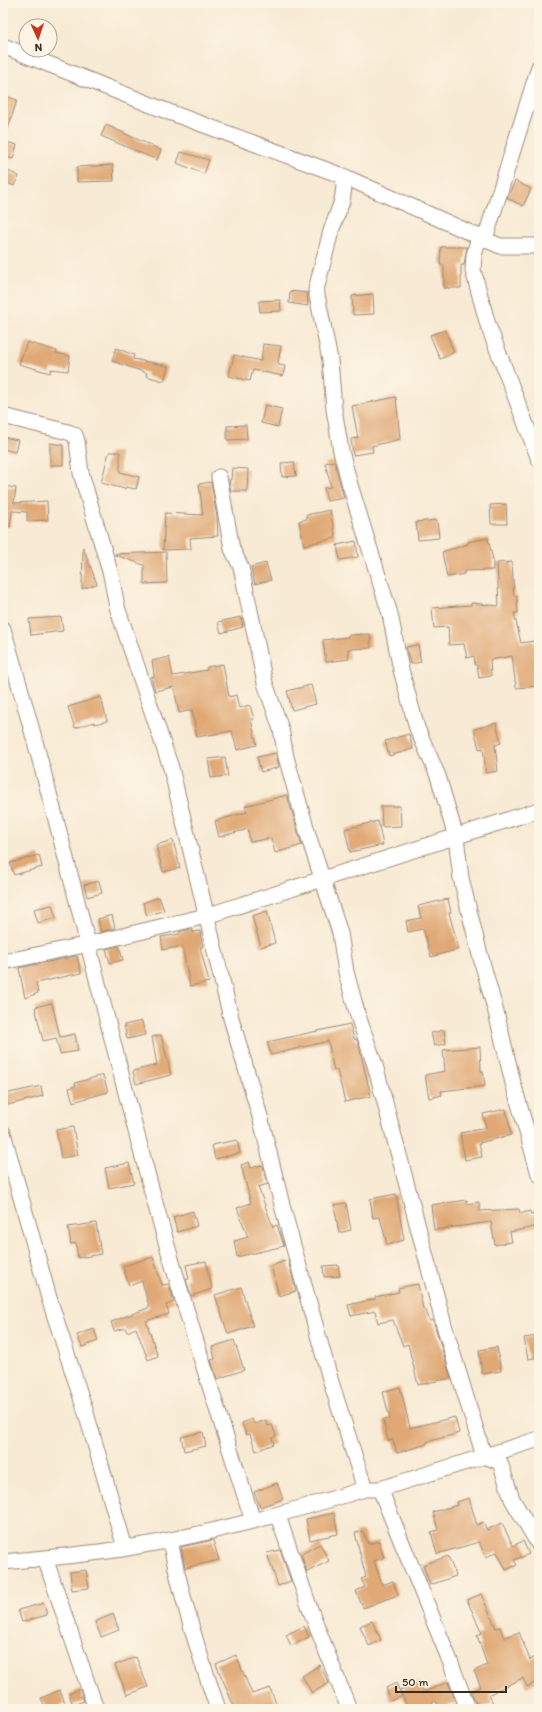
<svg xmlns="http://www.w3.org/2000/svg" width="542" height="1712" viewBox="0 0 542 1712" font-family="Itim,sans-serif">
	<rect width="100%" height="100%" fill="#fcf5e5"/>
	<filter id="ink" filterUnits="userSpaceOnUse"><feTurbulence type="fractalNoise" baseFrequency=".025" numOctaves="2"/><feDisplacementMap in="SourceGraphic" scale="8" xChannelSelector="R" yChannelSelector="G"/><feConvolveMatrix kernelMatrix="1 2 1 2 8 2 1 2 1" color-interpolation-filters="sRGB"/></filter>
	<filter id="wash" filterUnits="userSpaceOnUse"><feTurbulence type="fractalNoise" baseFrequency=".012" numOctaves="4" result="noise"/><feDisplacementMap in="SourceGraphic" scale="16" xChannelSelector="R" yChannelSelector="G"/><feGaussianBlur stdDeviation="0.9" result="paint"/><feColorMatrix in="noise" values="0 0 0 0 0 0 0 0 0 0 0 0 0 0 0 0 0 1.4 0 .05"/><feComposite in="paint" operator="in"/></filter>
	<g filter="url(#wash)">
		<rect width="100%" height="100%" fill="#f8ead4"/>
		<g id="blocks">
			<path fill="#e0a875" d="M3,95L17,100L6,135L3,134Z
				M106,125L161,150L157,160L101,136Z
				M3,141L17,145L13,159L3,156Z
				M181,152L209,160L204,174L177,163Z
				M113,165L114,181L77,182V167Z
				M3,169L19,176L14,186L3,181Z
				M515,181L531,189L523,206L507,198Z
				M441,247H467L464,265H461V288H444V265H440Z
				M290,291L307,293L308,306L289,303Z
				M373,294L374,314L353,315L352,296Z
				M280,300L281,311L260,312L259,301Z
				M445,330L454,352L440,359L430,335Z
				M27,342L57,351L56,353L70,356L68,371L51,369L50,373L19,364Z
				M263,344L281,346L278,363L279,365L285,366L283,376L253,370L250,381L229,376L234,355L261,361Z
				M116,348L134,355L133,359L168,366L164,381L146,376L147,373L112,361Z
				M396,397L400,439L372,446L373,452L353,455L351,439L358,438L352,406Z
				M265,405L282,409L278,427L261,423Z
				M246,425L247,439L227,440V426Z
				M3,437L18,440L15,452L3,449Z
				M50,443L63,445V465H50Z
				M109,452H120V472L139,477L136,489L126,487L125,489L101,483Z
				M334,461L344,498L327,501L324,488L331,487L325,463Z
				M294,462L296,476L282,477L281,463Z
				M232,468L248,469L247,491H231L229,480H231Z
				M211,482L217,517L218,536L190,538L191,549L163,550L165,513L203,515L199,484Z
				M3,486L16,488L14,503L47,501L48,520L27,521V512L12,511L10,527L3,526Z
				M506,504L507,524H491L490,505Z
				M330,510L336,538L304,545L299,521L307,519L306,515Z
				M437,520L439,538L418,540L416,522Z
				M488,538L493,560V570L464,571V574L447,577L442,552L468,544V542Z
				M356,541L358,557L340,560L337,545Z
				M83,547L97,584L82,589Z
				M166,552L167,583L144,584V565L115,555V554Z
				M512,562L514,596H517L518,613H514L521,643L534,641L539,667H536L538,686L516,688L512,656L490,660L491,676L479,678L477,665H475L474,656L467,658L464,644L449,645L448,627L434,628L432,608L471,605V603L499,606L497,563Z
				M266,563L271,580L255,584L251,567Z
				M61,617L63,631L31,635L29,619Z
				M241,617L243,627L221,633L218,622Z
				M370,634L371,648L348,649L349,659L326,662L323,640L348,637V635Z
				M418,645L421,662L410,664L406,647Z
				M169,657L173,676L207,670V667L223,664L229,697L236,695L239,708L250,705L254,719L251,720L257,745L237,750L232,731L197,737L192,710L179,713L174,687L155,691L151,677H154V674L152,661Z
				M311,685L316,704L292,710L287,691Z
				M101,697L107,721L95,724L94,722L75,728L68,707Z
				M496,723L501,743L495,745L498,771L486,773L483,748L479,749L474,729Z
				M409,734L413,749L389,756L385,741Z
				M276,753L279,767L261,772L257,757Z
				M225,757L228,776L211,778L208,759Z
				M287,795L302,845L275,853L271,838L250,842L248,829L219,837L215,821L247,812L245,806Z
				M381,806H400L401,826L382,827Z
				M378,821L383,845L350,852L345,829Z
				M173,840L180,868L163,872L156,845Z
				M39,855L42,867L14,875L10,863Z
				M99,881L102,893L87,897L84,885Z
				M159,897L164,910L147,916L143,903Z
				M448,899L451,912L449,913L459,949L431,957L423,929L408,932L406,921L421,918L418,906Z
				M52,905L56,918L38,923L34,909Z
				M267,911L275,943L261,947L252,916Z
				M112,915L115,928L101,932L98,919Z
				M192,929L193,932L200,931L203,947H200L209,982L190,986L182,946L163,950L161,937L180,934L179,932Z
				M119,946L123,960L110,963L106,949Z
				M77,956L81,973L36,983L38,993L25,998L19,968Z
				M52,1003L60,1037L75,1034L78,1051L60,1054L56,1038L43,1041L35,1007Z
				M142,1021L145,1035L127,1039L124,1025Z
				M350,1024L354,1039H356L358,1042L371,1096L345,1102L337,1070L334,1071L328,1041L271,1055L267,1042Z
				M444,1030L446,1044L434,1046L431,1033Z
				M161,1035L171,1075L136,1084L133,1071L157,1065L152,1037Z
				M480,1047L481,1071H483L485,1086L441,1091L442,1095L429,1098L425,1075L445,1071L443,1050Z
				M103,1075L108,1092L73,1102L69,1088L76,1086L75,1083Z
				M41,1086L43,1096L8,1105L5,1094Z
				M506,1109L511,1135L479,1143L482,1157L465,1160L460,1133L486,1128L483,1114Z
				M73,1127L78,1155L61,1158L56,1130Z
				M237,1140L240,1153L215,1159L212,1145Z
				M249,1162L251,1168L262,1165L263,1166L268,1184L258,1187L273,1227L277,1225L284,1246L237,1257L234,1241L248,1237L237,1208L251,1203L241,1165Z
				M129,1163L134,1183L109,1188L105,1168Z
				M396,1194L404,1240L387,1245L380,1217L373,1218L370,1199Z
				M467,1200V1204L479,1202L480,1211L519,1209L520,1214L530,1211L531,1215L539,1214V1226L510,1232L512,1242L495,1245L491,1222L434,1230L431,1205Z
				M346,1203L351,1230L339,1233L334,1205Z
				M193,1211L197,1226L177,1232L173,1217Z
				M96,1223L101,1254L78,1258L76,1243L71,1244L68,1227Z
				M153,1257L162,1285L169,1284L174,1302L166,1305L169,1314L146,1321L158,1356L148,1360L136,1328L127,1332L125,1328L114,1331L111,1322L148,1308L149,1306L142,1281L129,1286L123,1266Z
				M288,1260L296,1291L279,1296L271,1266Z
				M206,1261L212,1289L191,1296L186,1280L189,1279L186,1265Z
				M338,1265L340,1276L324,1277L323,1266Z
				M418,1284L423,1309L425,1308L430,1321L433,1320L451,1378L418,1385L408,1344L403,1346L393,1320L378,1323L375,1311L351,1316L348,1305L375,1299V1297L399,1292L398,1288Z
				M241,1287L253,1326L228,1334L215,1295Z
				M94,1329L98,1341L82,1347L77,1335Z
				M539,1336V1357L528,1359L524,1338Z
				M234,1340L244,1370L217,1379L211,1360L215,1359L212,1347Z
				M497,1347L501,1371L482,1374L479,1350Z
				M400,1387L410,1428L455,1417L459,1433L427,1442V1444L397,1453L393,1440L388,1441L383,1420L390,1419L383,1392Z
				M252,1419L254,1424L266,1420L268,1426L272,1425L276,1436L272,1438L274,1444L256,1451L250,1434L246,1435L242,1423Z
				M203,1432L206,1446L184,1451L181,1437Z
				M277,1483L283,1499L260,1507L254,1492Z
				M469,1498L477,1525L483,1522L487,1530L502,1523L513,1546L523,1541L529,1554L514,1560L517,1565L506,1570L497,1552L486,1557L479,1542L437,1554L431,1532L438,1530L433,1512L457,1505L456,1502Z
				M334,1513L338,1534L310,1540L306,1519Z
				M363,1531L368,1544L379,1541L384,1558L374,1561L382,1585L393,1581L398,1595L363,1608L356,1591L365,1587L361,1579L366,1577L355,1533Z
				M213,1540L219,1560L185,1568L181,1547Z
				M320,1544L329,1561L307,1572L301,1554Z
				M280,1550L291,1581L278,1586L267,1553Z
				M448,1556L456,1576L430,1585L423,1565Z
				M86,1570L89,1588L72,1590L70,1572Z
				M481,1594L496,1628L500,1627L504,1638L519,1632L530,1660L539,1655V1681L527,1687L523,1678L497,1690L489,1695L493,1703L479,1709L471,1692L481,1687L474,1671L487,1665L477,1635L482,1633L467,1600Z
				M44,1603L47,1615L22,1622L18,1610Z
				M113,1614L119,1630L101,1637L95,1622Z
				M372,1621L381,1640L369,1646L360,1626Z
				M304,1626L309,1637L291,1646L286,1635Z
				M236,1655L252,1694L270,1688L277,1706L269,1709H235L216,1664Z
				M136,1657L148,1687L127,1695L115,1665Z
				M320,1665L329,1683L312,1693L302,1676Z
				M419,1682L424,1692L448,1682L456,1703L439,1709L436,1701L419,1709H408L400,1690Z
				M396,1683L402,1696L391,1701L386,1688Z
				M80,1689L84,1701L73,1705L69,1694Z
				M60,1690L65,1704L53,1709H46L41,1698Z"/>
		</g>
	</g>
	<g filter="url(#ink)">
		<use href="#blocks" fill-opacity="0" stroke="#9a8a79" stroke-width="1"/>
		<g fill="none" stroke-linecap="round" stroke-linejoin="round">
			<defs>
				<path id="street" d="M3,46L169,112L343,176L500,246H539
					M343,176L344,187L342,201L331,231L316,290L330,360L334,409L341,451L350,485L390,614L401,670L417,728L438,776L456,837L461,878L479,951L497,1016L513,1083L539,1174
					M479,237L474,255L473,270L488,325L539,459
					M485,239L539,67
					M3,416L68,432L75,435L77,441L81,473L111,575L117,607L171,768L231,1018L261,1120L283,1209L331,1382L365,1489
					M219,477L232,549L241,567L265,683L281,729L286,757L309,838L340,933L346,972L358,1016L375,1065L444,1325L484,1456L500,1462L512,1499L539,1545
					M3,629C60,821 104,1016 157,1210C186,1315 220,1418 253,1521
					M3,962L89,944L206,916L539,810
					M3,1133L49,1298L86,1413L125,1548
					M380,1489L448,1656L468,1709
					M278,1516L310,1609L349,1709
					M170,1541C182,1600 198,1652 218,1709
					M45,1558L96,1709
					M3,1562C44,1558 86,1555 127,1548C208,1535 287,1513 365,1489H380L539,1439"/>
			</defs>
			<use href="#street" stroke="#9a8a79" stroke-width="17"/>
			<use href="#street" stroke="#fff" stroke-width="15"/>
		</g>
	</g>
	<rect width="542" height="1712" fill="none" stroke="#fcf5e5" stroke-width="16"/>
	<g transform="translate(38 38) rotate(177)"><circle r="19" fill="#fcf5e5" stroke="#afa495"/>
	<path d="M0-3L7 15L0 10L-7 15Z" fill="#c8321e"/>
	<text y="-6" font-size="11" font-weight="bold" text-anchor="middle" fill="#3b2a1e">N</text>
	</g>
	<path d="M396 1686v6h110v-6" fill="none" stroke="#3b2a1e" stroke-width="2"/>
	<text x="402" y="1686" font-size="12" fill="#3b2a1e" stroke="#fcf5e5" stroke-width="3" paint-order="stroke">50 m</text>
</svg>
